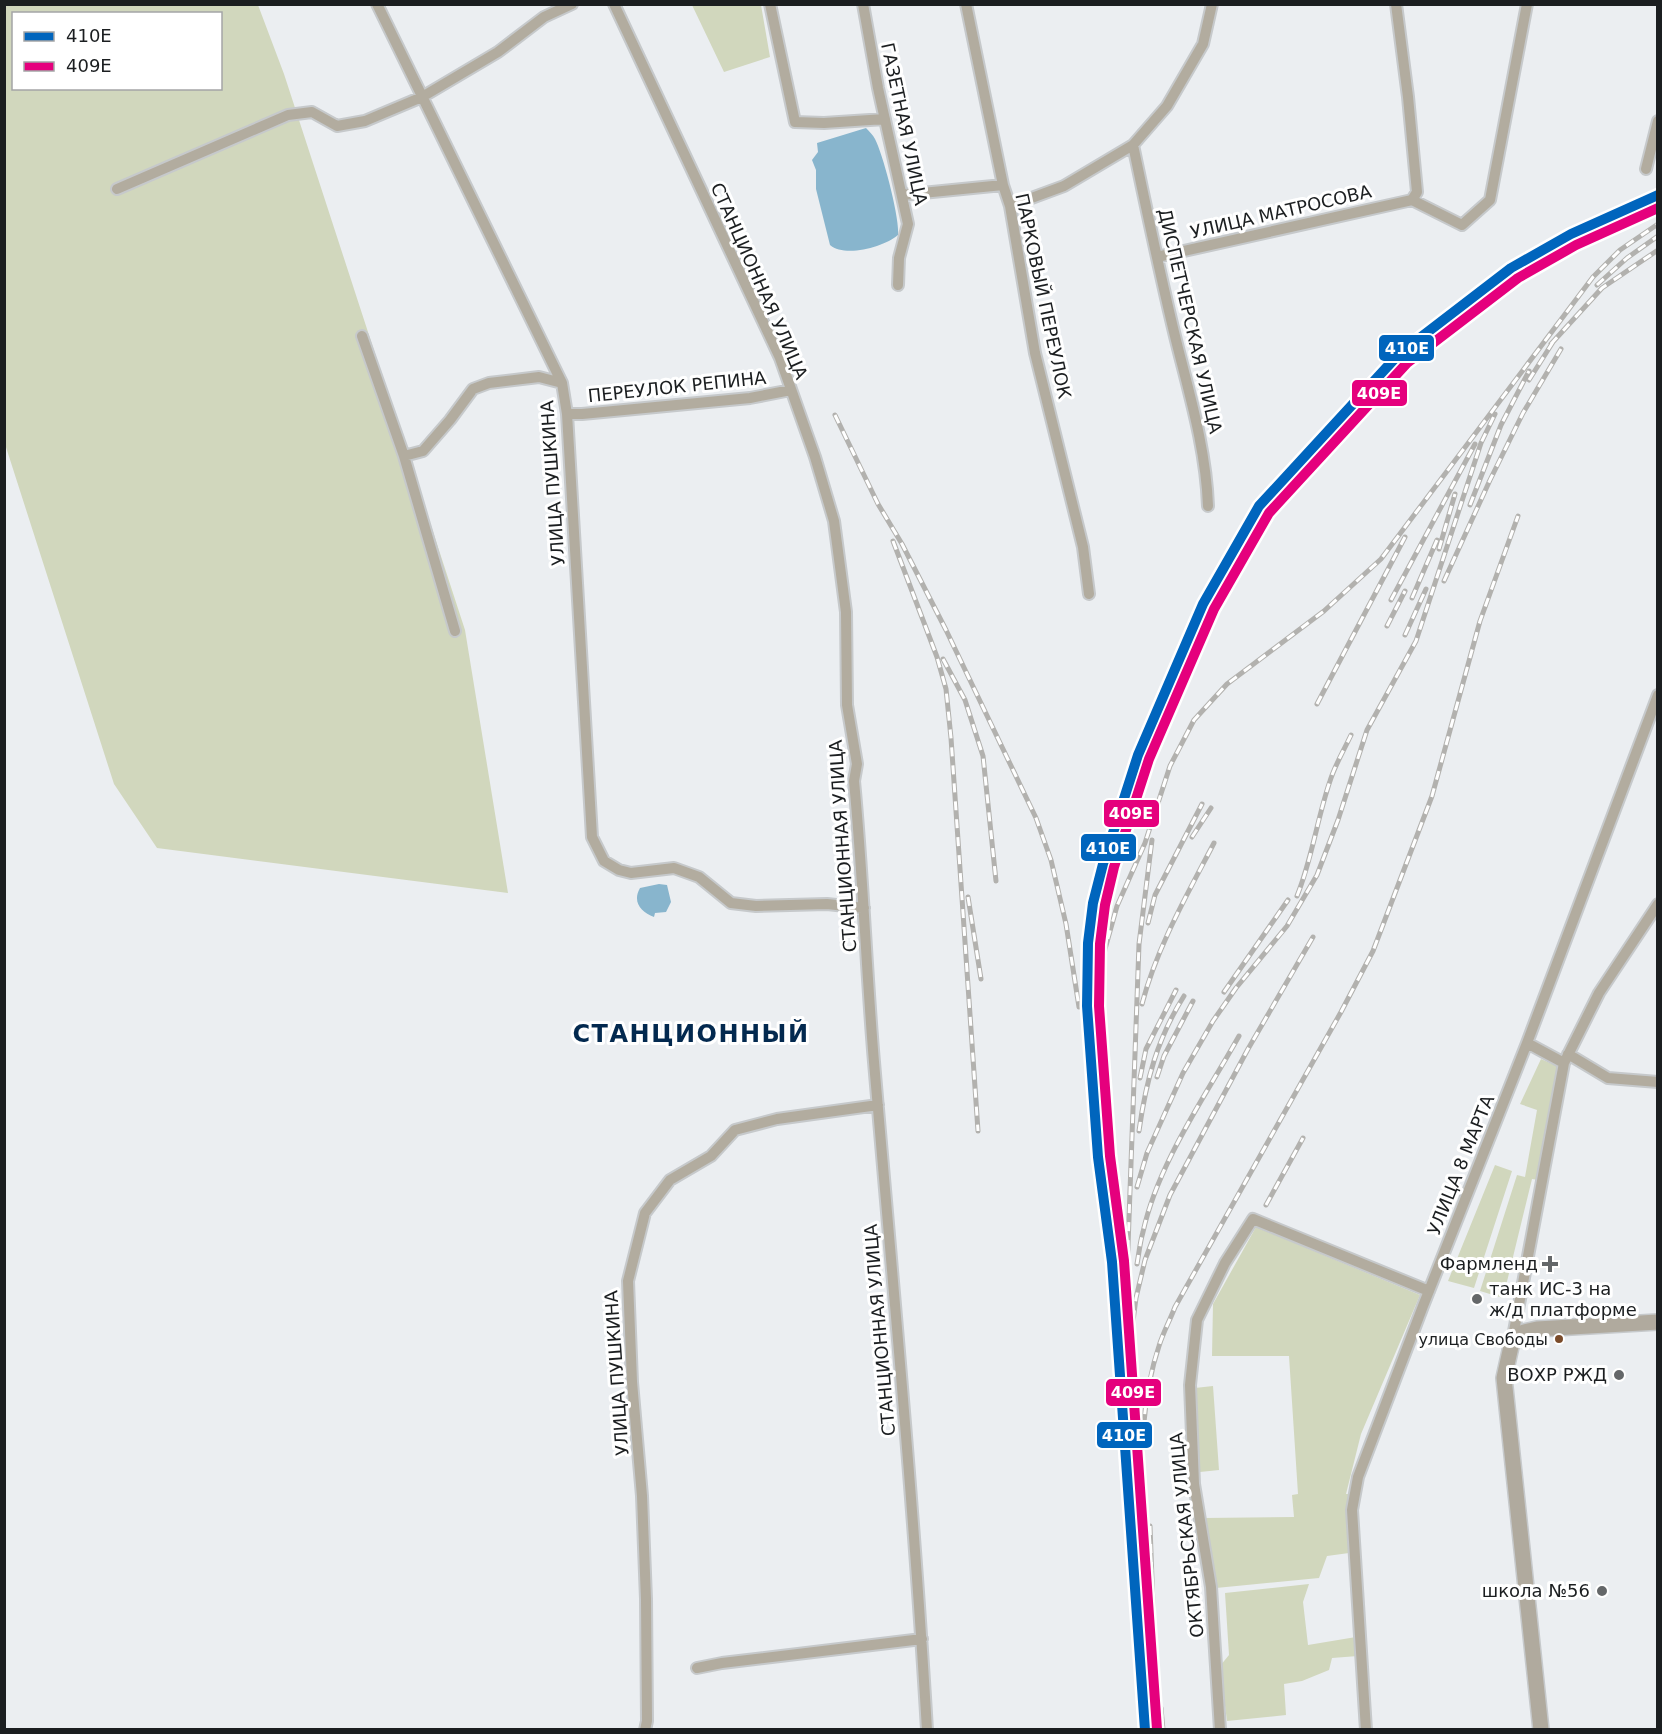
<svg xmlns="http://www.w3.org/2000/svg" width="1662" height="1734" viewBox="0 0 1662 1734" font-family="'DejaVu Sans',sans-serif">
	<rect width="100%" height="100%" fill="#ebeef1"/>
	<path fill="#d1d7bd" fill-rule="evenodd" d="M4,5H258L284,74L465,630L508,893L157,848L114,784L5,444ZM14,14H220V88H14Z
		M692,5H761L770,57L724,72Z
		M1541,1059L1559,1067L1539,1180L1532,1179L1503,1298L1480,1291L1517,1175L1525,1177L1537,1110L1520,1104Z
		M1495,1165L1512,1171L1474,1288L1448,1281Z
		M1256,1227L1420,1295L1361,1434L1346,1494H1350L1349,1553L1327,1556L1319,1578L1216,1588L1205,1518L1294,1517L1292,1495L1298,1494L1289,1356H1212L1213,1304Z
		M1213,1386L1219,1470L1200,1472L1195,1388Z
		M1309,1584L1303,1602L1308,1645L1356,1637L1358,1656L1332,1658L1329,1670L1302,1681L1284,1684L1286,1715L1227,1721L1220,1666L1229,1655L1225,1593Z"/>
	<path fill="#88b5cd" d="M866,128C869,131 873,135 875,139C883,154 900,219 898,235C884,247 845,258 830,245L816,189V170L812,160L818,152L817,143Z
		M659,884L667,885L671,902L666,912L655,913L654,917C641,912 632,902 640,888Z"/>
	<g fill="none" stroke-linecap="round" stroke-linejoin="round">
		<defs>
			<path id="street" d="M377,4L562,383L567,414L592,837L604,861L619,870L631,873L674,868L699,877L731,903L756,906L827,904L864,908
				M614,4L780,358L815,457L834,521L846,612L847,705L857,764L854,781C863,875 866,968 874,1062C893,1285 914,1507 927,1730
				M770,4L795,122L824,123L885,119
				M863,4L878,88L908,224L899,258L898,285
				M966,4L1003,185L1010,206L1035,353L1083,547L1089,594
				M1396,4L1408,97L1417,192L1412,200
				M1133,145C1146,207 1159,270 1174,332C1188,390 1206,447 1208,506
				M1646,169L1658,121
				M117,189L288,115L312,112L337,126L365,121L422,97L498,52L544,17L572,4
				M902,195L1003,185
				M1412,200L1462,225L1490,200L1527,4
				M1010,206L1064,186L1133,145L1167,106L1203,44L1212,4
				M1157,257L1412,200
				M362,336L404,456L455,631
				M567,414H582L750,398L791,390
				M404,456L423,451L450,420L473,389L489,383L539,377L562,383
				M1527,1043L1564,1063
				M1568,1054L1608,1078L1658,1082
				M1512,1342L1564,1063L1599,993L1658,904
				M697,1668L722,1663L922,1639
				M645,1730L647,1721L646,1599L642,1496L632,1382L628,1281L645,1213L670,1180L711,1156L735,1130L777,1119L878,1105
				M1220,1730L1211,1587L1194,1484L1190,1385L1197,1320L1225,1263L1253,1219L1429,1291
				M1366,1730L1352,1510L1358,1477L1423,1306L1527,1043L1658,695"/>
			<path id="secondary" d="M1541,1730L1504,1378L1512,1342L1524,1332L1537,1329L1658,1322"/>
		</defs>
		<use href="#street" stroke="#c6c9cb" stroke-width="14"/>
		<use href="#secondary" stroke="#c6c9cb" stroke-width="18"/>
		<use href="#street" stroke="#b2ac9f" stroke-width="10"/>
		<use href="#secondary" stroke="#b0aa9e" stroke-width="15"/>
		<defs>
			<path id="rail" d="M1597,285L1627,258L1658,236
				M1551,344L1602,288L1658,250
				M1529,380L1553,342
				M835,415L878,504L902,544L946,630L1036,818L1051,860L1066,924L1079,1007
				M1470,505L1501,425L1529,371
				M893,541L937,657L946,689L951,738L978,1131
				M1439,549L1455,494
				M1444,581L1490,480L1523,413L1561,349
				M1412,598L1437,540
				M1391,600L1475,444
				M1387,626L1405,591
				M1405,635L1426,589
				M943,659L965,700L983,756L996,881
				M1317,704L1405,537
				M1192,837L1211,808
				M1297,896C1312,859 1317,819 1330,781C1335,765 1344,750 1351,735
				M968,897L981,979
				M1148,923L1155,895L1202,804
				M1098,992L1105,949L1117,906L1145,843L1170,766L1194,720L1227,684L1324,611L1381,559L1593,277L1620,250L1658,224
				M1224,992L1288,900
				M1142,1004C1157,947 1187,895 1214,843
				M1157,1077L1164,1056L1193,1001
				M1140,1078L1146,1049L1176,990
				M1139,1131C1146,1081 1157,1039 1184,996
				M1137,1187L1147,1153L1183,1073L1213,1021L1236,988L1287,926L1317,875L1338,820L1367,730L1416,641L1481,443L1495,414
				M1266,1205L1303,1138
				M1137,1264C1139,1253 1140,1242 1143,1232C1158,1163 1205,1097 1239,1036
				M1131,1337L1136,1298L1145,1260L1170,1195L1248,1049L1313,937
				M1130,1382L1135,1451
				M1122,1411L1139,944L1152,840
				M1150,1526L1154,1633V1724
				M1141,1540C1142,1476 1138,1408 1159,1346C1163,1333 1170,1320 1175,1307L1341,1012L1373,951L1432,796L1480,621L1518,516
				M1161,1708L1163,1730"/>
		</defs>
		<use href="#rail" stroke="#b2b1ae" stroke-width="5"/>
		<use href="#rail" stroke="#fff" stroke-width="3" stroke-dasharray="9" stroke-linecap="butt"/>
		<defs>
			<path id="rail-1" d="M1145,1730L1112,1262L1098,1157L1087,1006L1088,943L1093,903L1103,864L1138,755L1203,604L1259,506L1399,354L1511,268L1571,234L1658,195"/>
			<path id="rail-2" d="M1157,1729L1124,1261L1110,1156L1099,1006L1100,944L1105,905L1114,867L1149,759L1214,609L1269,513L1407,363L1518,278L1576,245L1658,208"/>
		</defs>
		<use href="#rail-1" stroke="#fff" stroke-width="15"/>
		<use href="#rail-2" stroke="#fff" stroke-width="15"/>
		<use href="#rail-1" stroke="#0065bd" stroke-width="10"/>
		<use href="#rail-2" stroke="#e5007d" stroke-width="10"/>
	</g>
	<g fill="#646769" stroke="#fff" stroke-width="2">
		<path d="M1547 1255h6v6h6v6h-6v6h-6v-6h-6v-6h6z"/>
		<circle cx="1477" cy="1299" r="6"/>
		<circle cx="1619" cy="1375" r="6"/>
		<circle cx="1602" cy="1591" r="6"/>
	</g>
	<circle fill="#7a4b2a" stroke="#fff" stroke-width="2" cx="1559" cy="1339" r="5"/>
	<g text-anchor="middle" stroke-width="6" stroke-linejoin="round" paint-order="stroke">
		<g font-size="16" fill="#1b1e20" stroke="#fff" text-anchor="end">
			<text x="1548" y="1345">улица Свободы</text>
		</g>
		<g font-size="18" fill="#1b1e20" stroke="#fff">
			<text transform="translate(904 124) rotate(78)" y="6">ГАЗЕТНАЯ УЛИЦА</text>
			<text transform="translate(1281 212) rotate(-13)" y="6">УЛИЦА МАТРОСОВА</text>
			<text transform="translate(759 281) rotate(66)" y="6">СТАНЦИОННАЯ УЛИЦА</text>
			<text transform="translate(1043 296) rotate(78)" y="6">ПАРКОВЫЙ ПЕРЕУЛОК</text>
			<text transform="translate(1190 321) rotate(77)" y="6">ДИСПЕТЧЕРСКАЯ УЛИЦА</text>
			<text transform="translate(677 387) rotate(-6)" y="6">ПЕРЕУЛОК РЕПИНА</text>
			<text transform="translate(553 483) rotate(-94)" y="6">УЛИЦА ПУШКИНА</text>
			<text transform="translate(843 846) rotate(-94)" y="6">СТАНЦИОННАЯ УЛИЦА</text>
			<text transform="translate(1461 1165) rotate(-68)" y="6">УЛИЦА 8 МАРТА</text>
			<text transform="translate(880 1330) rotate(-95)" y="6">СТАНЦИОННАЯ УЛИЦА</text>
			<text transform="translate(617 1373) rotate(-94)" y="6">УЛИЦА ПУШКИНА</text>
			<text transform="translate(1187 1535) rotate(-96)" y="6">ОКТЯБРЬСКАЯ УЛИЦА</text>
		</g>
		<g font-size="18" fill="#1b1e20" stroke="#fff" text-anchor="end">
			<text x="1538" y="1270">Фармленд</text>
			<text x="1489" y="1295" text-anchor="start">танк ИС-3 на<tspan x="1489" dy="21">ж/д платформе</tspan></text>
			<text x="1607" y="1381">ВОХР РЖД</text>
			<text x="1590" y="1597">школа №56</text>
		</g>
		<g font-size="24" font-weight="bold" letter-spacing="1.5" fill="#03294f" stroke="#fff">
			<text x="691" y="1042">СТАНЦИОННЫЙ</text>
		</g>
	</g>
	<g stroke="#fff" stroke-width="2">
		<rect x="1378" y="334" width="57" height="28" rx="6" fill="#0065bd"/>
		<rect x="1351" y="379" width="57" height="28" rx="6" fill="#e5007d"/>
		<rect x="1103" y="799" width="57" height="29" rx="6" fill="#e5007d"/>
		<rect x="1080" y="833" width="57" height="29" rx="6" fill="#0065bd"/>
		<rect x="1105" y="1378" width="57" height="29" rx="6" fill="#e5007d"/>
		<rect x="1096" y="1421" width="57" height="28" rx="6" fill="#0065bd"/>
	</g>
	<g font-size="16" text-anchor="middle" font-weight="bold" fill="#fff">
		<text x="1407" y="354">410E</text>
		<text x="1379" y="399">409E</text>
		<text x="1131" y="819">409E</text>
		<text x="1108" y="854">410E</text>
		<text x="1133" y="1398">409E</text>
		<text x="1124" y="1441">410E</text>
	</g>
	<rect width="1662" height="1734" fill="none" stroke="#1b1e20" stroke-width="12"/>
	<rect x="12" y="12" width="210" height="78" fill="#ffffff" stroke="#a4a5a6" stroke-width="1.5"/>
	<rect x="24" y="32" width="30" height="9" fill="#0065bd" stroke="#a4a5a6" stroke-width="1.5"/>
	<text x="66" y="42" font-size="18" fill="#1b1e20">410E</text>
	<rect x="24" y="62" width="30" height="9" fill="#e5007d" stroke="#a4a5a6" stroke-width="1.5"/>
	<text x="66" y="72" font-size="18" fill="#1b1e20">409E</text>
</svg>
